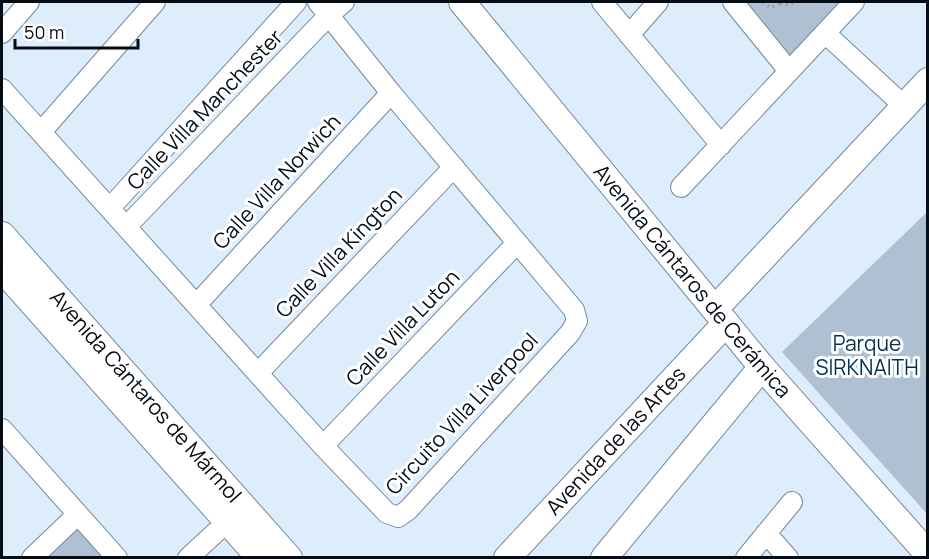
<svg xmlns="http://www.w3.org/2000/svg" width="929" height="559" viewBox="0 0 929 559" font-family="Manrope,sans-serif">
	<rect width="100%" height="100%" fill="#deedfc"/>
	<path fill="#aec0d1" d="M745,2H844L791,56Z
		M927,212V514L782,352Z
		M78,528L105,558H46Z"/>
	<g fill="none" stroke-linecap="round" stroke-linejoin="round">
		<defs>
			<path id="minor" d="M602,2L721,145
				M733,2L789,71
				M2,33L29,2
				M825,33L904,106
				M629,35L658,2
				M2,89L323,446L387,513L398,517L408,510L570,333L577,321L574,310L391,93L318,2
				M41,132L155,2
				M681,187L854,2
				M110,208L296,2
				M127,226L330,14L344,2
				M197,304L391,93
				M258,373L454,167
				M2,429L117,558
				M323,446L517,243
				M766,533L788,558
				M32,558L78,514
				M188,558L228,521
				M746,558L792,502"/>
			<g id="tertiary">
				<path id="s1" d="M462,2L762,367L928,554"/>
				<path id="s2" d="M2,235L289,558"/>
				<path d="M2,269L260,558"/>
				<path d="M715,309L928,81"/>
				<path id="s3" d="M507,558L726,323"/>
				<path d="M604,558L762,367"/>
			</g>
		</defs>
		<use href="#minor" stroke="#71889e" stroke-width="22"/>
		<use href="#tertiary" stroke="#71889e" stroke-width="28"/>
		<path stroke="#8d99a5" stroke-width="3" stroke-dasharray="1.5 4.5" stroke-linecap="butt" d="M763,2L771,8L781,2
			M780,4L790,5L795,2"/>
		<use href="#minor" stroke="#fff" stroke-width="20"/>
		<use href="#tertiary" stroke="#fff" stroke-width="26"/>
	</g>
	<g text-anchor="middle" stroke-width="6" stroke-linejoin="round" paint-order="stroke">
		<g font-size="21" fill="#050c14" stroke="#fff">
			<text transform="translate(205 110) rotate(-46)" y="7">Calle Villa Manchester</text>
			<text transform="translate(277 182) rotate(-47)" y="7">Calle Villa Norwich</text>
			<text transform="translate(339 253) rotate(-46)" y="7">Calle Villa Kington</text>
			<text dy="7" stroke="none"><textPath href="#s1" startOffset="362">Avenida Cántaros de Cerámica</textPath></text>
			<text transform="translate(403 328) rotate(-46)" y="7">Calle Villa Luton</text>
			<text dy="7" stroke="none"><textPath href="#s2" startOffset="216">Avenida Cántaros de Mármol</textPath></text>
			<text transform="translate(462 414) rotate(-47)" y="7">Circuito Villa Liverpool</text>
			<text dy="7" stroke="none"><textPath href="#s3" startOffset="160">Avenida de las Artes</textPath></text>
		</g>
		<g font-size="21" fill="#043152" stroke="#fff">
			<text x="867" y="351">Parque<tspan x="867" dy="24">SIRKNAITH</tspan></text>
		</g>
	</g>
	<rect width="929" height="559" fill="none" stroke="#050c14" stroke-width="6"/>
	<path d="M15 39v9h123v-9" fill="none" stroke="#050c14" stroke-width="3"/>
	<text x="24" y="39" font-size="18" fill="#050c14" stroke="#ffffff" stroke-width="4.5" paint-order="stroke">50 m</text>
</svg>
